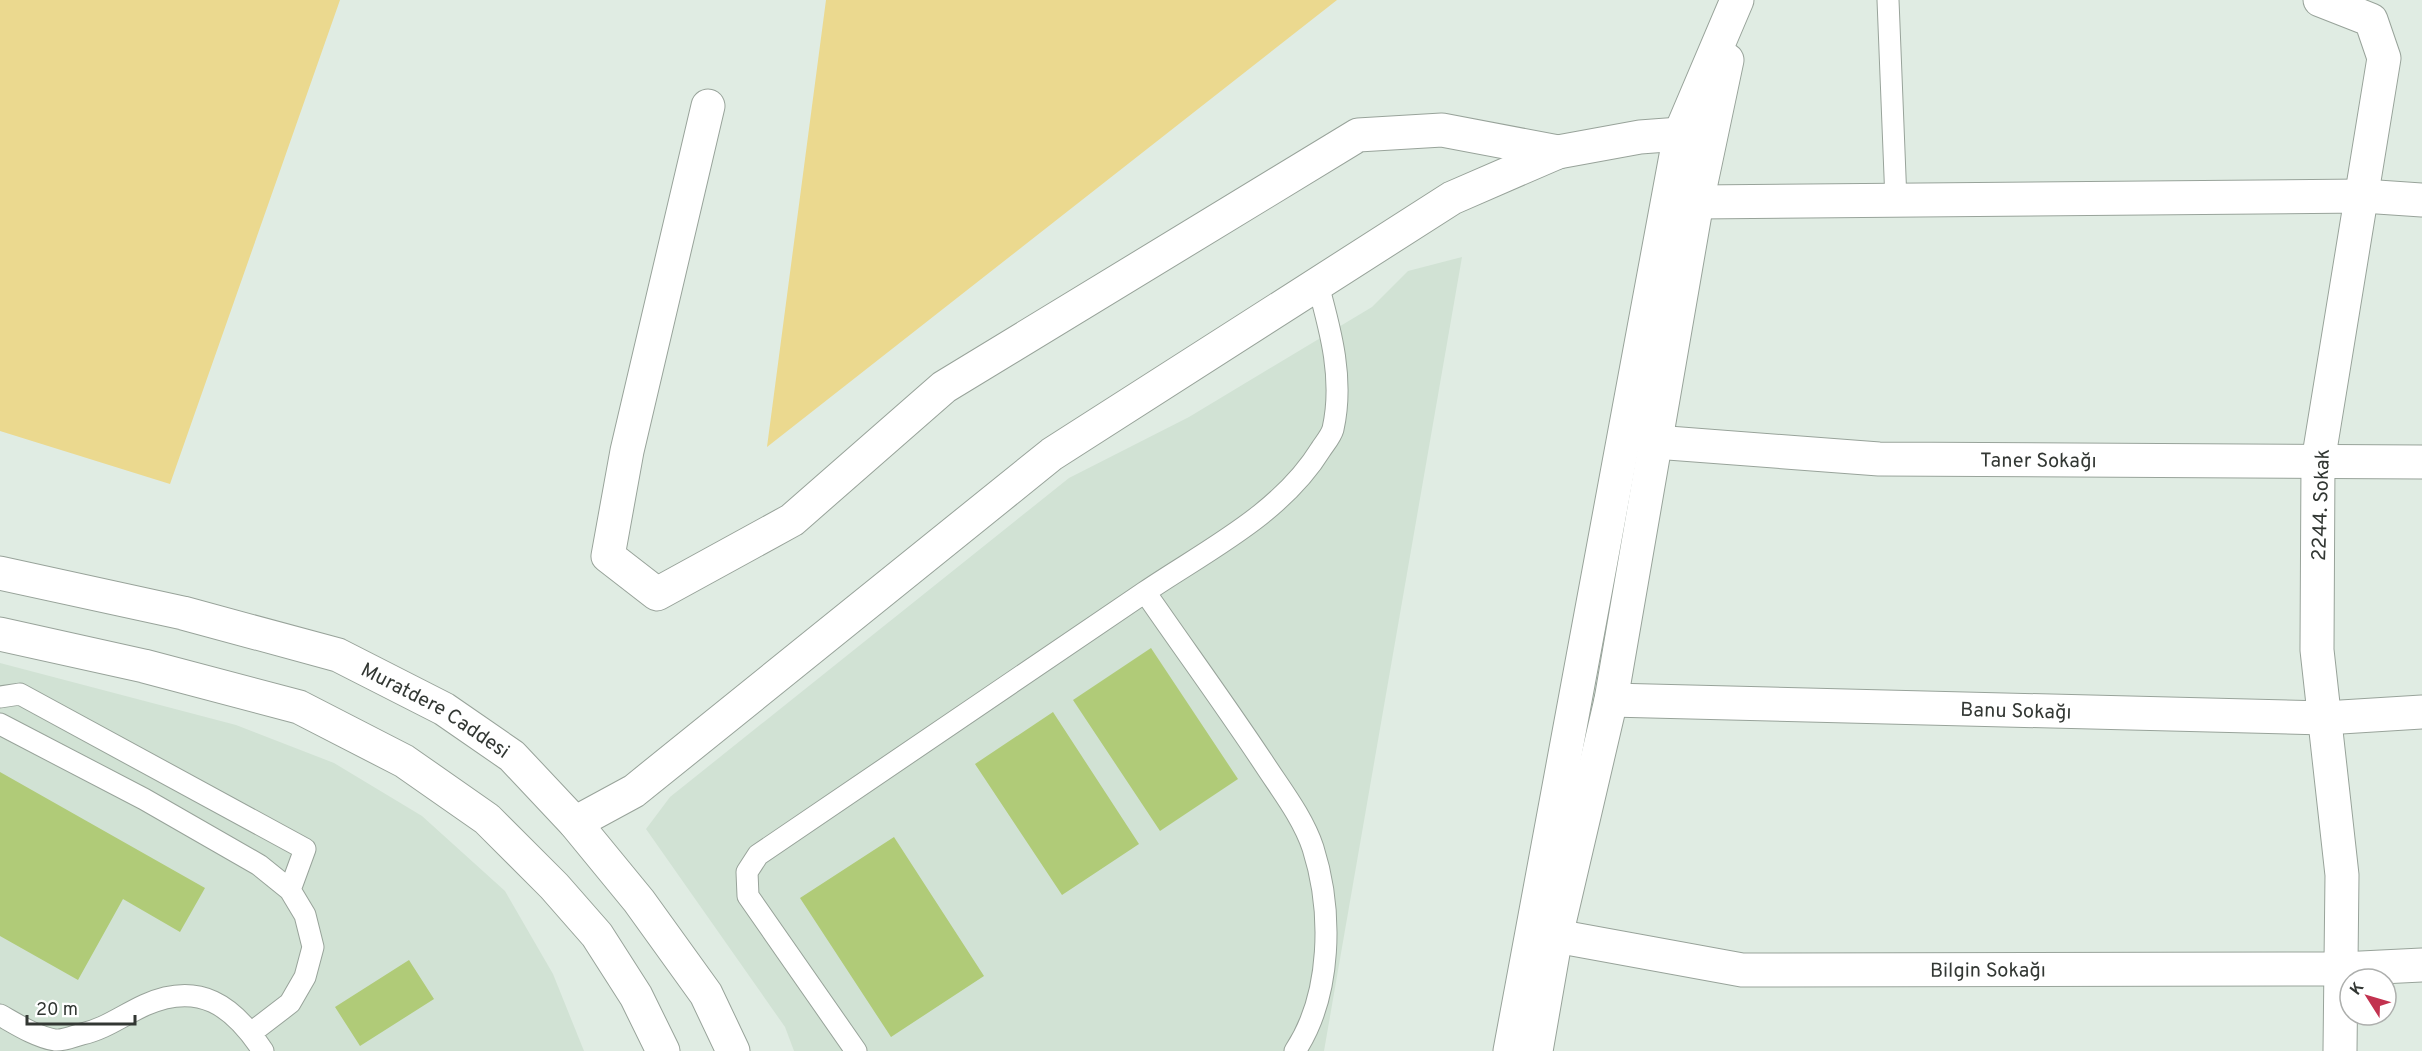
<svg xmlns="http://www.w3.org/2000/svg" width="2422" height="1051" viewBox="0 0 2422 1051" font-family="Overpass,sans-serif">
	<rect width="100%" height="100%" fill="#e0ece3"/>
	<path fill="#d1e2d4" d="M1462,257L1324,1051H794L785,1027L646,829L670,797L1069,478L1189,417L1372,307L1408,271Z
		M0,663L236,725L334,763L422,816L505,891L553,974L584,1051H0Z"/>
	<path fill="#ebd98f" d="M0,0H340L170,484L0,431Z
		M826,0H1337L767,447Z"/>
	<path fill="#b0cb78" d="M1151,648L1238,779L1160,831L1073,700Z
		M1053,712L1139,844L1062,895L975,764Z
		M0,772L205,888L180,932L123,899L78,980L0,936Z
		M894,837L984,976L891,1037L800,898Z
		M409,960L434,999L360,1046L335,1007Z"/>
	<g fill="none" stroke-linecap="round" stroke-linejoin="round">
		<defs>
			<path id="service" d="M1888,0L1896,201
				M0,697L20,694L305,849L290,890
				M0,724L144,799L259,865L290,890L305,915L313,947L305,977L290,1003L251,1033
				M0,1015C16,1024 36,1037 55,1040C63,1041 74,1036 82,1034C105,1029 123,1015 145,1005C199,981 233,1005 263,1051
				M856,1051L748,896L747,872L758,855L1145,592
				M1295,1051C1332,995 1333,911 1313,848C1303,818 1282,791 1265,765C1226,706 1185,650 1145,592C1207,550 1281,514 1321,449C1325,443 1331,436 1333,429C1344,380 1331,332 1318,285"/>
			<g id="minor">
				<path d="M2320,0L2371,20L2384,58L2318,462L2317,650L2342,875L2340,1051"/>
				<path d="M708,106L627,451L608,556L657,594L792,520L944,387L1358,135L1442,130L1558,152"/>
				<path d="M1697,202L2363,196L2422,200"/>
				<path id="s1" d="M1655,442L1879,459L2422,462"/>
				<path id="s2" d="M1611,700L2325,718L2422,712"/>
				<path d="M575,823L634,791L1052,454L1452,198L1558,152L1640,137L1707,132"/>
				<path id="s3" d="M1556,936L1742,970L2341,969L2422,965"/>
			</g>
			<g id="secondary">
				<path id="s4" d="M0,573L183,613L338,655L444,709L512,756L575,823L639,901L706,994L733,1051"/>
				<path d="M0,634L144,666L299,707L404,761L487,819L554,886L597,935L636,996L663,1051"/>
				<path d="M1510,1051L1680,134L1737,0"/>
				<path d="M1536,1051L1556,936L1611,700L1697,202L1727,60"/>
			</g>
		</defs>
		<use href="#service" stroke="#98a39a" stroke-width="23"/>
		<use href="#minor" stroke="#98a39a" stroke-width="35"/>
		<use href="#secondary" stroke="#98a39a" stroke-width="35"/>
		<use href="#service" stroke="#fff" stroke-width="21"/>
		<use href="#minor" stroke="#fff" stroke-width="33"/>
		<use href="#secondary" stroke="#fff" stroke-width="33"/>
	</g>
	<g text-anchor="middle" stroke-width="6" stroke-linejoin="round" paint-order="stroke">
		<g font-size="20" fill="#323733" stroke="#fff">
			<text dy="7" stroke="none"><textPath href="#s1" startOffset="384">Taner Sokağı</textPath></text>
			<text transform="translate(2320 505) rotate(-88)" y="7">2244. Sokak</text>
			<text dy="7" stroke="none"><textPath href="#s2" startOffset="405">Banu Sokağı</textPath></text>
			<text dy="7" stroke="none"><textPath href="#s4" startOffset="460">Muratdere Caddesi</textPath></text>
			<text dy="7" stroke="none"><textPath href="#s3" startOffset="435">Bilgin Sokağı</textPath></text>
		</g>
	</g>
	<g transform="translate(2368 997) rotate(307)"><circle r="28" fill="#ffffff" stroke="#adafad" stroke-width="1.5"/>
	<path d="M0-4.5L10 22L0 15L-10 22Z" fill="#c2324f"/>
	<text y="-9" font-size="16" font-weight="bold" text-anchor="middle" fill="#323733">K</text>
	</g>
	<path d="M27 1015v9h108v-9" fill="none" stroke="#323733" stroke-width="3"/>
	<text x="36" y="1015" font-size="18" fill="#323733" stroke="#ffffff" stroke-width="4.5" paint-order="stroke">20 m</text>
</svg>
